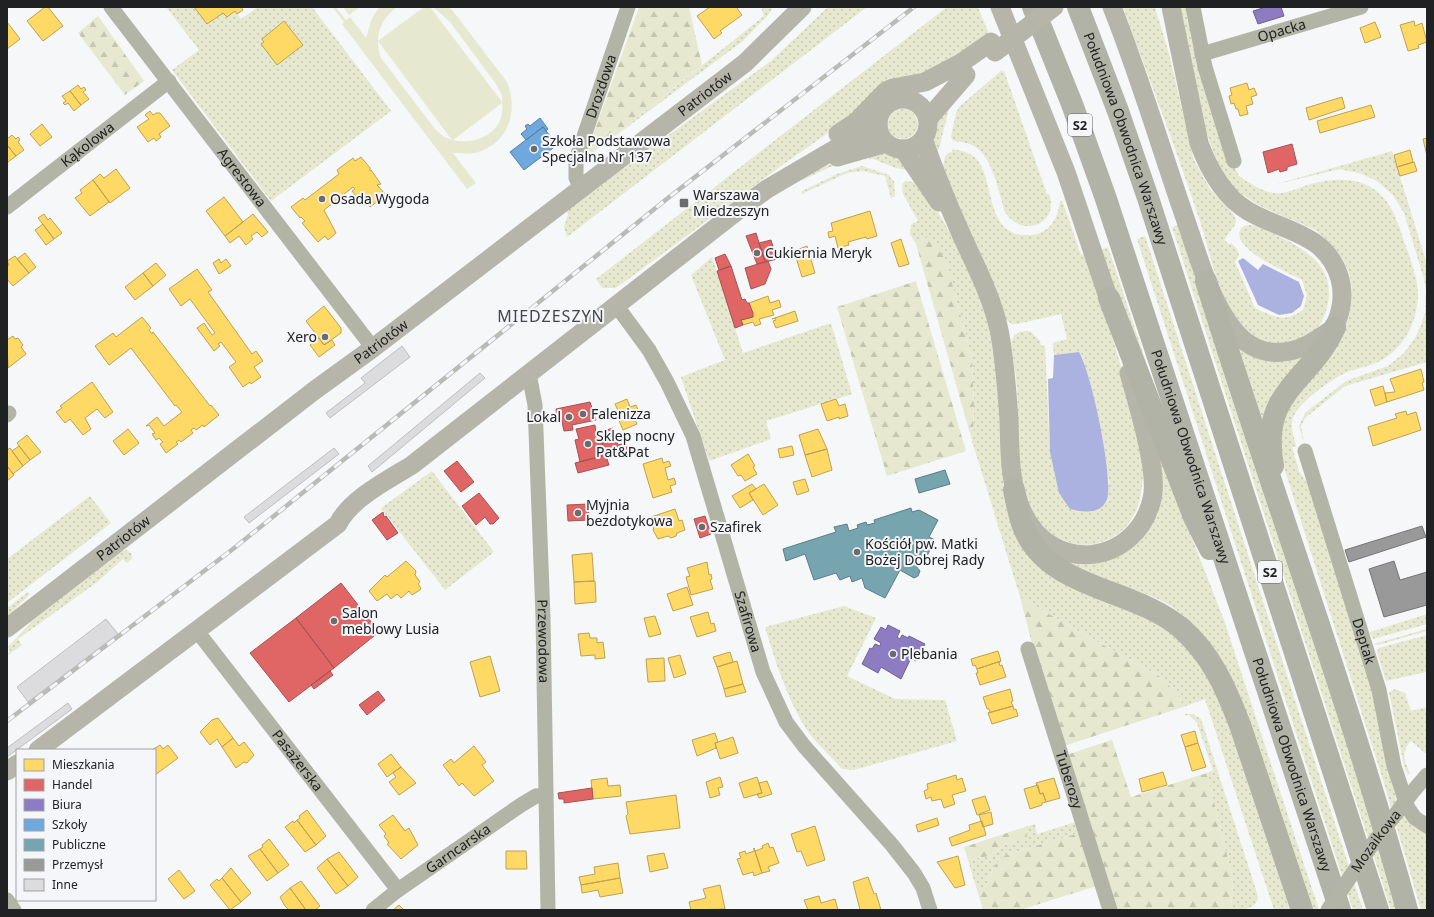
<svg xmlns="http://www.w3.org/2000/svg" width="1434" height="917" viewBox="0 0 1434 917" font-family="'Noto Sans',sans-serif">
	<defs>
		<pattern id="grass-dots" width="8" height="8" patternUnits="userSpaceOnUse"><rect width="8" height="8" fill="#e6e9cf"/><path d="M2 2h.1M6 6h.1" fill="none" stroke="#c5c8b1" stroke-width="1.8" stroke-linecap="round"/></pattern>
		<pattern id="forest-firs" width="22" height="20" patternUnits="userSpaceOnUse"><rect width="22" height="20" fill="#e6e9cf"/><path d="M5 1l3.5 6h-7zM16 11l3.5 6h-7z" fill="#c5c8b1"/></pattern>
	</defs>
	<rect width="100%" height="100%" fill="#f6f7f9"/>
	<path fill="url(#grass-dots)" d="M166,7H194L207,24L223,13L227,17L235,11L241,19L258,7H312L391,111L271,201L172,70L199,50Z
		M761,7H773L768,15L743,41L591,154L764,16Z
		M828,7H867L567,237L564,227L568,214L565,210L771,61Z
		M947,7H978L989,34L988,37L849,118L781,166L623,283L615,288H602L596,279Z
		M1123,7H1155L1169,54L1194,160L1210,189L1232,212L1236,220L1235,225L1224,240L1230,245L1231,243L1237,249L1239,255L1235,262L1255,308C1275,317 1283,323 1303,310L1307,295L1302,280C1287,272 1238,252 1239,233C1241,227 1244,225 1250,225C1260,225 1270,232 1278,236C1309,251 1337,269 1327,308C1324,318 1320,327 1311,333C1286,349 1261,346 1240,324C1220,304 1209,249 1200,221C1176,149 1149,78 1123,7Z
		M1177,7H1187L1202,77L1229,167L1234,166L1239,176L1243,179C1252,184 1262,191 1273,193C1285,195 1300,187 1311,184C1356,172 1386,184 1400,229C1406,249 1417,272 1418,293C1418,320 1405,348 1380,361C1369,367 1355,368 1343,374C1329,381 1293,406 1292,422C1291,430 1294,438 1296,446L1292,447L1299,471L1309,486L1373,689L1387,756L1427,833V910H1421L1383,780L1281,458L1279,435L1288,409L1344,330C1361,289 1351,257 1315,230C1289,218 1259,209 1237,190C1203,160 1188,52 1177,7Z
		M1002,70L1003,72L1004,71L1047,194H1049C1060,224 1022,239 1005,212C999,194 992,155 974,146C968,142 960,142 953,141L951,137L956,113L959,107Z
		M949,108L939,149L936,154C930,132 935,125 949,108Z
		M888 124a15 15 0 1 1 30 0a15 15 0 1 1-30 0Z
		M952,149C963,151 973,153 979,162C993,184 988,232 1022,235C1028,235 1034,236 1040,233C1054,227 1058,215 1060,201L1062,200L1081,255L1084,254C1105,313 1125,371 1136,431C1139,444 1144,460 1143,473C1142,500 1136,526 1109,539C1094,546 1079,547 1063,540C1009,517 1020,438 1017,390C1016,374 1013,358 1011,342C1014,332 1020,331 1030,331L1040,341L1041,346L1045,345L1050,452L1109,484L1103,439L1082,356L1079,352L1054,355L1053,343L1067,339L1061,314L1017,324H1012L1005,319L938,168L943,166L945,157L948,153L952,152Z
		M880,151L901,159L910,169C896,172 882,160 868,158C848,156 819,173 801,181C813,165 860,156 880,151Z
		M1392,151L1427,264V362L1345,386L1305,418L1301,426L1304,443L1299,426L1305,413L1346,381L1388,366L1404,353L1415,338L1421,325L1425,313L1426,291L1424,279L1404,213L1393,195L1377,181L1362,174L1340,169L1273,185Z
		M862,166L889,175L891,179L894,181L895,196L891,198L885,176L863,171L847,173L802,194V191L837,174Z
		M918,179L954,239L968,267L987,318L999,388L1004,490L1072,584L1168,629L1185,645L1208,674L1230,723L1292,910H1274L1205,699L1183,707L1179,695L1159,676L1128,658L1090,638L1020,597L973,444L974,405L972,358L946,261L926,238L916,244L910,234L911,224L918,221L903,194L902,184L905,181L913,182Z
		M1179,224L1371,817L1398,910H1391L1172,227Z
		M1145,236L1363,910H1353L1137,239Z
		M1108,247L1176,453L1100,250Z
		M712,257L743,353L831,323L852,394L766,421L771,439L709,461L681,377L725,360L691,275Z
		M1234,344L1303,358L1263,428Z
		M1157,449L1224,620L1319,910H1311L1247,713C1232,674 1213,640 1180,613C1162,597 1136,591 1114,583C1100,577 1086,570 1072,564L1093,563L1137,542Z
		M432,471L494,552L445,590L381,508Z
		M90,496L111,523L7,603V559Z
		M127,550L132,554V559L127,563L123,559L96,583L18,639L22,645L7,656L10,651L8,647L33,620L120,551Z
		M28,592L30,594L7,617V608Z
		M844,606L876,618L847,676L895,699L945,700L957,741L854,770L842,769C829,754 811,739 802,722C785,692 775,660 765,627Z
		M1427,614V624L1373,639L1370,632Z
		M1427,629V631L1378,645L1374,644Z
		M1427,635V674L1426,672L1386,681L1377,652L1379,648Z
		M1395,689L1405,693L1411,711L1427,707V753H1425L1411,741C1401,751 1404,761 1410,773L1408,775L1404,766L1389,692Z
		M1185,714H1193L1201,719L1257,893C1261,909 1243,910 1231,910L1233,879L1207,773L1213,770L1197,723L1189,715L1185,716Z
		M1079,821L1082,832L1005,855L995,865L985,887L977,890L968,860L989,856L1006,844L1026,837L1025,827L1035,824L1037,834Z"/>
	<path fill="url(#forest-firs)" d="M639,7H689L702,65L591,154L588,149Z
		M98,16L144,81L125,95L78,33Z
		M926,238L933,241L946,261L972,358L974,405L973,444L916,244Z
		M916,281L966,451L887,476L837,307Z
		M1020,597L1090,638L1128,658L1159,676L1179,695L1183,707L1064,746L1034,651Z
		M1112,740L1131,797L1207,773L1233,879L1231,910H1115L1066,755Z
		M1025,827L1027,837L1006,844L989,856L968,860L964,847Z
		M1082,832L1100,885L1020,910H983L977,890L985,887L995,865L1005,855Z"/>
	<path fill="#e6e9cf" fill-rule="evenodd" d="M332,7H336L346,20L350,17L366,38L372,18L379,8L397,7C379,20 374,38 381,58L435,129L444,137L452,140L378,41L424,7H430L502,102V95L496,84L450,22L433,7H449L453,11L507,82C518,108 510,141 481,151C471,155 463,153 453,153L476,183L467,189L342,24L344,22ZM502,103C506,131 477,146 453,140Z
		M343,7H360L349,15Z"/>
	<path fill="#abb2e0" d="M1243,258L1258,270L1263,264L1299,282L1304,296L1301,306L1292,313L1279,315L1258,305L1238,261Z
		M1079,352C1091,372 1114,478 1107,499C1101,515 1083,512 1070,509L1059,493L1050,452L1048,379L1053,378L1054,355Z"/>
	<path fill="#ffd966" stroke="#bca252" d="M45,7H48L63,26L43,41L27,21Z
		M194,7H241L243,10L237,14L235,11L227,17L223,13L207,24Z
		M710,7H736L742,15L720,31L722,33L714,39L697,16Z
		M284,21L303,45L277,65L261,44L264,42L262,39Z
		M1414,21L1415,26L1422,23L1427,42L1418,45L1419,48L1408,51L1400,25Z
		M7,22L20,39L7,49Z
		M1375,22L1381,37L1365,43L1360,28Z
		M1247,83L1249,90L1254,88L1257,95L1251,97L1253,104L1246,106L1248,114L1240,116L1238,109H1236L1234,103L1231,104L1229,96L1232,95L1230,88Z
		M78,85L81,89L84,87L86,90L83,92L89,99L81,105L70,91Z
		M70,91L81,105L74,111L68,103L65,105L63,103L66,101L62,96Z
		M1342,97L1345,108L1309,120L1306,108Z
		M1371,105L1375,117L1320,133L1317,121Z
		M150,111L153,115L156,113H160L170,126L159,134L161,137L156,141L154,138L148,142L137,127L149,119L145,115Z
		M42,124L52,137L40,146L30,134Z
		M12,135L16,139L18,137L20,140L18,142L24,150L16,156L7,145V139Z
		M1427,138V156L1423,139Z
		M7,145L16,156L8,162L7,160Z
		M1410,150L1413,162L1397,167L1394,155Z
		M361,157L370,168V171L371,170L381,184L377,185L386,195L370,207L367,203L364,206L352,191L355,189L353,187L324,210L336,233L328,240L325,236L318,242L302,223L305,221L301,217L300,218L291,207L303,198L305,200L339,174L337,170L353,158L355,161Z
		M1414,162L1417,171L1400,176L1397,167Z
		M116,169L130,188L110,203L93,180L100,174L104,178Z
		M93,180L109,202L90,216L75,198L82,193L80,190Z
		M224,197L243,222L225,236L206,211Z
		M870,211L877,236L867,239L866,237L848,242L849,245L838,248L835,236L829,238L828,232L833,231L831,223Z
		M44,214L48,220L50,218L62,233L54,239L38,218Z
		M253,214L268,232L262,237L257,232L251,236L253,239L246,245L239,236L230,243L225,236Z
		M43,224L54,239L46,245L35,230Z
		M901,239L909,264L899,267L891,243Z
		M807,246L815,273L802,277L794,251Z
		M25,253L36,267L29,273L17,259Z
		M15,256L29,273L13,286L7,279V267L9,265L7,261Z
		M219,259L221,263L226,259L231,266L219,274L213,263Z
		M156,263L166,275L153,286L143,273Z
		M197,269L212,290L208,292L252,354L256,351L263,361L254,367L261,377L251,384L250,382L243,387L229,367L236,362L221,342L218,344L220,346L214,351L197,328L204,323L212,335L215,333L190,299L181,306L169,289Z
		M143,273L153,286L135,300L125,287Z
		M768,296L770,303L779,300L781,307L772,310L774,315L759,319L761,324L755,326L753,322L743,325L741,320L753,317L749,303Z
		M324,306L341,328V333L324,345L306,321Z
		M795,311L798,321L776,328L773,321L776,320L775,318L772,319Z
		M142,317L151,328L149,330L152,334L153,332L210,406L211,405L219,415L204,427L203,425L196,430L194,428L191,430L193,433L181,442L179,440L176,442L178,444L166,453L160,444L163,442L159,438L156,440L152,434L155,433L149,425L146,426L157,417L164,426L182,412L176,405L175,406L131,348L109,365L95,346L113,333L116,337Z
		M13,336L15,339L18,338L23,345L21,347L26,354L8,368L7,340Z
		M319,338L324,345L332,340L335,345L319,357L310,345Z
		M1421,369L1424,382L1422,383L1424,390L1387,402L1385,393L1395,392L1390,379Z
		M92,382L113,412L105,418L97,409L85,418L91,429L83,435L70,419L65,423L56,412L62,408L60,406Z
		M1383,386L1387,402L1375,406L1370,390Z
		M627,399L630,407L636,405L640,414L634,417L637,424L623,430L618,418L621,417L615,404Z
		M836,399L839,406L845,404L848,416L839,419V417L827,421L821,404Z
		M1406,411L1407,415L1416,412L1421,430L1373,446L1368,427L1397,418L1395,414Z
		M128,429L139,443L124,455L113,441Z
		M818,429L827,449L805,455L799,435Z
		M27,435L41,452L30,460L17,443Z
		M19,446L30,460L23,466L12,451Z
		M792,446L794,455L780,458L778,449Z
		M10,448L23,466L13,474L7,466V450Z
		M827,449L832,470L812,477L805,455Z
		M748,454L755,466L753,467L757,474L745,481L741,475L738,476L731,465Z
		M662,458L663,463L669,461L671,466L665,468L668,480L674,478L676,484L670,486L672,492L653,498L643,464Z
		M7,466L14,475L7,481Z
		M805,479L809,491L797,495L793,482Z
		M752,484L756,489L749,493L753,500L740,508L732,496Z
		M764,484L778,505L763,515L749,493Z
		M675,509L679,521L682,520L685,530L677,533L676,536L671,538L668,536L658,539L653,530L654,527L651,517Z
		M592,553L594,581L574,582L572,555Z
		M406,561L416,571L415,575L420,582L418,584L421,588L420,590L412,595L409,591L401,598L397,594L391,599L387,594L377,601L369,591L385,575L387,577Z
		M707,562L709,575L711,574L712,579L710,580L713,589L691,595L686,577L690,576L687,568Z
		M595,581L596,602L575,604L574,582Z
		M687,587L693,605L673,611L667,594Z
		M708,612L711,624L714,623L716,631L697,637L690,617Z
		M655,616L661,634L649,637L644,618Z
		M589,633L590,638H597V643L603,642L605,658L595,659V655L581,656L578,634Z
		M998,651L1001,661L977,669L975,665L973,666L971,659Z
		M730,652L733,662L717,667L713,657Z
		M680,655L686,674L674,678L668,658Z
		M490,656L500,691L480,697L470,662Z
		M664,658L665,681L648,682L646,659Z
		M737,661L743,684L724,689L717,667Z
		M1001,661L999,663L1000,666L1002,665L1006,677L980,685L976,673H978L977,669Z
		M743,684L746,692L726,697L724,689Z
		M1010,689L1013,701L1011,702L1013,706L988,713L990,712L989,709H987L983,697Z
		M1013,706L1014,710L1016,709L1018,716L992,724L988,713Z
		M218,718L233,738L222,747L217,739L210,745L200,732L212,720Z
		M1195,731L1198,743L1185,747L1181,735Z
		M715,733L718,742L715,743L716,748L697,756L692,740Z
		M733,737L738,753L720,759L715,743Z
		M233,738L239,746L244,742L254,755L247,763L244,762L236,768L222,747Z
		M1198,743L1206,767L1192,771L1185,747Z
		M160,745L163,749L168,745L178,758L155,775V750H152Z
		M474,746L486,762L482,765L494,781L474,796L462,783L459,786L443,765L451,759L454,763Z
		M391,754L401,767L387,777L378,764Z
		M401,767L416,783L399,795L389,782L396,777L393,773Z
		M1163,772L1167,785L1142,792L1139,779Z
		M956,775L957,780L962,778L966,791L952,795L955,804L944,808L941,799L932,801L931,797L926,799L924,791L928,789L927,784Z
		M720,777L723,787L718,788L720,795L710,798L706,782Z
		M757,777L762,793L744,798L739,783Z
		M607,778L608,786L620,785L621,796L593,799L591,780Z
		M1054,778L1060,798L1046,802L1043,793L1040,794L1036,783Z
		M767,781L772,794L759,798L757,794L762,793L759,783Z
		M1038,785L1040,794L1043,793L1046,802L1042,803V805L1030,809L1024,789Z
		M676,795L680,828L630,834L626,816L628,814L626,802Z
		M985,796L990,810L977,815L972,800Z
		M307,810L326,836L316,845L297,820L300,818L299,816Z
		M991,812L993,824L983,827L979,815Z
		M393,815L405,831L409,828L418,845L401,859L387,844L389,843L384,836L386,834L379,825Z
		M937,818L939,825L918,832L916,825Z
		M297,820L316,845L305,852L285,827L293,821L294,823Z
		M982,821L986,835L952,846L949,838L970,830L969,825Z
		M815,826L825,860L807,866L801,851L797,852L791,834Z
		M269,839L289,865L278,873L260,849L263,847L262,845Z
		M768,843L770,848L773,847L779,863L768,867L770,871L762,873L754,848L755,851L763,848L762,846Z
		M754,848L762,873L754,876L753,872L743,875L737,859L741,858L739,853L745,851L746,854L754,851Z
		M260,849L278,873L267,881L248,856Z
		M506,851H526L527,869H506Z
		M339,852L358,877L348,886L327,859Z
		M664,853L668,868L650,872L647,856Z
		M958,856L965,885L955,888L937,862Z
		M327,859L348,886L336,894L317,868Z
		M618,863L620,878L581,885L579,877L595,874L594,867Z
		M231,868L251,893L241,902L222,878Z
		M179,870L195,891L184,899L168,879Z
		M868,877L874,894L876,893L881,910H860L853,882Z
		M222,878L241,902L230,910L210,885L217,879L219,881Z
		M620,878L623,893L600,897L598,890L582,893L581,885Z
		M301,881L320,906L315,910H306L290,888Z
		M720,885L725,909L691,910L689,902L706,898L703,889Z
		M290,888L306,910H289L285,906L280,897Z
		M819,896L821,903L835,899L838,910H808L804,900Z
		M399,905L404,910H393Z"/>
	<path fill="#e06666" stroke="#a65152" d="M1292,144L1297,164L1287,167V170L1280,172L1279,169L1268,173L1263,152Z
		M756,233L765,262L757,264L746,236Z
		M771,240L777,259L765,262L759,243Z
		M725,254L731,266L719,270L715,258Z
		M768,261L771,269L765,284L751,289L745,268Z
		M731,266L742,300L745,299L747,303H749L753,313V317L741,320L743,325L735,328L717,271Z
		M590,402L596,420L572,425L573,430L564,431L561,417L557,418L556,409Z
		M595,425L596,435L600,434L604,450L601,451L602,456L580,462L575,440L579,439L576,429Z
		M613,428L618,445L626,443L628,450L607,456L600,432Z
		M604,450L609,465L578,473L575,463L602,456L601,451Z
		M457,461L474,482L461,492L444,471Z
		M479,493L499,518L493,524H490L485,517L476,525L462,506Z
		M588,504L589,520L568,521L567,505Z
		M383,512L384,517L386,516L398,533L387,540L372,520Z
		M705,516L711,534L700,538L694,519Z
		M341,583L379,632L334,668L296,618Z
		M296,618L334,668L289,702L250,653Z
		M330,671L333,675L314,689L311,685Z
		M378,691L385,700L367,715L359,705Z
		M592,788L593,799L564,803V799H559L558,793Z"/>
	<path fill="#8e7cc3" stroke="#6d6193" d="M1266,7H1281L1284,16L1258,24L1253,11Z
		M888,625L900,631L897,637L900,639L902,635L908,638L909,636L925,644L916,661L911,658L901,679L881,667L878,673L862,664L870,648L872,649L875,644L880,646L881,643L874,639L881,627L886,630Z"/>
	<path fill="#6fa8dc" stroke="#5780a4" d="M540,118L548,129L546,131L543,127L526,140L521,134L527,129L525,126L528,124L530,126Z
		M543,127L557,145L524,170L510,152Z"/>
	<path fill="#76a5af" stroke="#5c7d85" d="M945,470L950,484L919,493L915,479Z
		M911,508L912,512L919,510L938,520L929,537L935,540L925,560L919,557L915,565L920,571L918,576L914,578L900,570L885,598L865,588L862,578L852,582L850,576L840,580L836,573L814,580L805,554L786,561L783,549L836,532L834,527L847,524L849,531L858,528L857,525L866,522L867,525L875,523L874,520Z
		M79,648L82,654L53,675L50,670Z"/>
	<path fill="#999" stroke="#757575" d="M1422,526L1426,537L1349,562L1345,550Z
		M1394,561L1400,580L1427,572V605L1384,617L1369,569Z"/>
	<path fill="#dcdcde" stroke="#bfbfc1" d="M402,346L410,357L330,418L326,413L365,383L361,378Z
		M480,373L485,378L372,472L368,466Z
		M334,448L339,454L249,523L244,517Z
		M106,619L118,634L28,702L17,687Z
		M68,703L72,709L7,757V748Z"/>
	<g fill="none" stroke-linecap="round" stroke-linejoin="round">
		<g stroke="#b2b4a5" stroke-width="15">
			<path id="s1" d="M111,7L373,348"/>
			<path d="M1193,7L1205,67L1234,161"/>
			<path id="s2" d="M1202,54L1361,7"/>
			<path id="s3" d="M581,188L576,178V160L628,7"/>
			<path id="s4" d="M7,207L169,81"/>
			<path id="s5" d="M616,305L649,350L667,382L693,436L763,672L786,722L804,746L892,845L914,873L923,888L930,910"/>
			<path id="s6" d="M529,374L535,405L543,617L548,910"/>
			<path d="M7,415L9,413"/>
			<path id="s7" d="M1305,451L1379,690L1394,766L1408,808L1415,818L1427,826"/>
			<path id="s8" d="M197,631L398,890"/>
			<path id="s9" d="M1028,649L1110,910"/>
			<path d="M1415,789L1427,775"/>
			<path d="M7,900L14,910"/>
			<path id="s10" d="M373,910L398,890L521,805L536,796L546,795"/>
		</g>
		<g stroke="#b5b6a9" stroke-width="19">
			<path d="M1000,7L1066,172L1113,312"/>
			<path d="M1112,7C1140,77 1161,149 1186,221C1198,256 1210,300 1233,329C1256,359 1290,358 1319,338C1324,334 1333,330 1335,325C1342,311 1344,293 1340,279C1327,233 1284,232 1248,211C1223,196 1209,170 1199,143L1171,7"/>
			<circle cx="903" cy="124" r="25"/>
			<path d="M928,119L966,75"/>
			<path d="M838,134L856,122L886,91L893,88L925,82L961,63L991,42"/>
			<path d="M923,139C935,172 948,205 962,236C976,267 992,297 999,330C1005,360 1007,390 1009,420C1010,452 1009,484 1023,513C1052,575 1136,566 1152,499C1159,472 1137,402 1129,373"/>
			<path d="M903,149L939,202"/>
			<path d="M837,157L886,143"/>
			<path id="s11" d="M7,628L315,390L373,348L745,63L802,7"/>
			<path d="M38,750L338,524C350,499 388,480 412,465L741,208L767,189L878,124"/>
			<path d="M7,771L17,764"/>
		</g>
		<g stroke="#b1b3a6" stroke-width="22">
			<path id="s12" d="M1033,7L1072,104L1105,196L1340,910"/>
			<path id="s13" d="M1078,7L1118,111L1148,198L1378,910"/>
			<path d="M1206,281C1271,491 1349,698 1407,910"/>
			<path d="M1109,298L1194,517L1210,549"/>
			<path d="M1273,466C1259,390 1310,383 1335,327"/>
			<path d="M1014,490C1017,504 1019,518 1025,531C1052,590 1134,588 1181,628C1211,654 1226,688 1240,725L1302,910"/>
		</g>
		<defs>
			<path id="rail" d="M7,721L233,549L668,198L914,7"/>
		</defs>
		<use href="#rail" stroke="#babbb7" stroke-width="4.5"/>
		<use href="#rail" stroke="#f5f6fa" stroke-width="3" stroke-dasharray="9" stroke-linecap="butt"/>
		<path stroke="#b2b4a5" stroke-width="15" id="s14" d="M1328,910L1371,846L1415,789"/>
		<path stroke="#b5b6a9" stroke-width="19" d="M995,52L1054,7"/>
	</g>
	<g fill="#6b6c6d" stroke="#f5f6fa" stroke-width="1.5">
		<circle cx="534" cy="149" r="4"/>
		<circle cx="322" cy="199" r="4"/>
		<rect x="679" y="198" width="10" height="10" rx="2"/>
		<circle cx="757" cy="253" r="4"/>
		<circle cx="325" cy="337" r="4"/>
		<circle cx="583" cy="414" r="4"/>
		<circle cx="569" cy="417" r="4"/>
		<circle cx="588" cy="444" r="4"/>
		<circle cx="578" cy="513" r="4"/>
		<circle cx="702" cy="527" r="4"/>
		<circle cx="857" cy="552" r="4"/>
		<circle cx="334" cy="621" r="4"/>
		<circle cx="893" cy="654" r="4"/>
	</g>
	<g text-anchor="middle" stroke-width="4" stroke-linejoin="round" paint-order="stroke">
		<g fill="#f5f6fa" stroke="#606163" stroke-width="1">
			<rect x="1068" y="114" width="24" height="22" rx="3"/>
			<rect x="1258" y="561" width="24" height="22" rx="3"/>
		</g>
		<g font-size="13" font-weight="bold" fill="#202122">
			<text x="1080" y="130">S2</text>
			<text x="1270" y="577">S2</text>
		</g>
		<g font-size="14" fill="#202122" stroke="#f5f6fa">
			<text dy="5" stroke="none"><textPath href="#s2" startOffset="83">Opacka</textPath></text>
			<text dy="5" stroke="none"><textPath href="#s3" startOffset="107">Drozdowa</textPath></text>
			<text dy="5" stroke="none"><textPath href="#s11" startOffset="879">Patriotów</textPath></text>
			<text dy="5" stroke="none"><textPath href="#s13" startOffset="140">Południowa Obwodnica Warszawy</textPath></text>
			<text dy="5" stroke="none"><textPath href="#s4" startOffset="102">Kąkolowa</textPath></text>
			<text dy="5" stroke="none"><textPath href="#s1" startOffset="215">Agrestowa</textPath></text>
			<text dy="5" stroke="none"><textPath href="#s11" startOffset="471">Patriotów</textPath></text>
			<text dy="5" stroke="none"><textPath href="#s12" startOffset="477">Południowa Obwodnica Warszawy</textPath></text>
			<text dy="5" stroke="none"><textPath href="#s11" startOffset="147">Patriotów</textPath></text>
			<text dy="5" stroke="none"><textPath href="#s5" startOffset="346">Szafirowa</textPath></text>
			<text dy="5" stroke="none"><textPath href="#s7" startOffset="199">Deptak</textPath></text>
			<text dy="5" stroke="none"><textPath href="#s6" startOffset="268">Przewodowa</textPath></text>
			<text dy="5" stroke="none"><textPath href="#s8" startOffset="164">Pasażerska</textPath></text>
			<text dy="5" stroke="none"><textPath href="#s12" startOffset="801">Południowa Obwodnica Warszawy</textPath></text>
			<text dy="5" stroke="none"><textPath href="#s9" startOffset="137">Tuberozy</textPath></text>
			<text dy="5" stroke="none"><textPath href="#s14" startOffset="84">Mozaikowa</textPath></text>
			<text dy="5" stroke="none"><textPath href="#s10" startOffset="105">Garncarska</textPath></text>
		</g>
		<g font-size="14" fill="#202122" stroke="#f5f6fa" text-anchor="start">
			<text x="542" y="146">Szkoła Podstawowa<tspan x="542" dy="16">Specjalna Nr 137</tspan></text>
			<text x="693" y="200">Warszawa<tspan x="693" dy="16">Miedzeszyn</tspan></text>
			<text x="330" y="204">Osada Wygoda</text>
			<text x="765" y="258">Cukiernia Meryk</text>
			<text x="317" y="342" text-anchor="end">Xero</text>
			<text x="591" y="419">Falenizza</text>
			<text x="561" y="422" text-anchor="end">Lokal</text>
			<text x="596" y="441">Sklep nocny<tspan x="596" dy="16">Pat&amp;Pat</tspan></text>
			<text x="586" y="510">Myjnia<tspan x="586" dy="16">bezdotykowa</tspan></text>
			<text x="710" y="532">Szafirek</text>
			<text x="865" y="549">Kościół pw. Matki<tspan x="865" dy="16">Bożej Dobrej Rady</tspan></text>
			<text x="342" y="618">Salon<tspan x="342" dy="16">meblowy Lusia</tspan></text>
			<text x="901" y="659">Plebania</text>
		</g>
		<g font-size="16" letter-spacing="1" fill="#454649" stroke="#f5f6fa">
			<text x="551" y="322">MIEDZESZYN</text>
		</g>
	</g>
	<rect width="1434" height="917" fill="none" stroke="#202122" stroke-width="16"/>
	<rect x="16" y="749" width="140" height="152" fill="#f5f6fa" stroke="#a0a1a4"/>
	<rect x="24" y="759" width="20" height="12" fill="#ffd966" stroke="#a0a1a4"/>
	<text x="52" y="769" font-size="12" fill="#202122">Mieszkania</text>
	<rect x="24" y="779" width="20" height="12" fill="#e06666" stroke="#a0a1a4"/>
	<text x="52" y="789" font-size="12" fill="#202122">Handel</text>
	<rect x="24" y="799" width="20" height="12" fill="#8e7cc3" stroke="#a0a1a4"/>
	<text x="52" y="809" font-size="12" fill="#202122">Biura</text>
	<rect x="24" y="819" width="20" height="12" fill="#6fa8dc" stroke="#a0a1a4"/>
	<text x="52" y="829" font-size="12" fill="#202122">Szkoły</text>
	<rect x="24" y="839" width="20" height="12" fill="#76a5af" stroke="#a0a1a4"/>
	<text x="52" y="849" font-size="12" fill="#202122">Publiczne</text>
	<rect x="24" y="859" width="20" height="12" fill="#999999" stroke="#a0a1a4"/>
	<text x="52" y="869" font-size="12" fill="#202122">Przemysł</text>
	<rect x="24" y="879" width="20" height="12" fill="#dcdcde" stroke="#a0a1a4"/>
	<text x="52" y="889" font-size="12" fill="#202122">Inne</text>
</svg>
